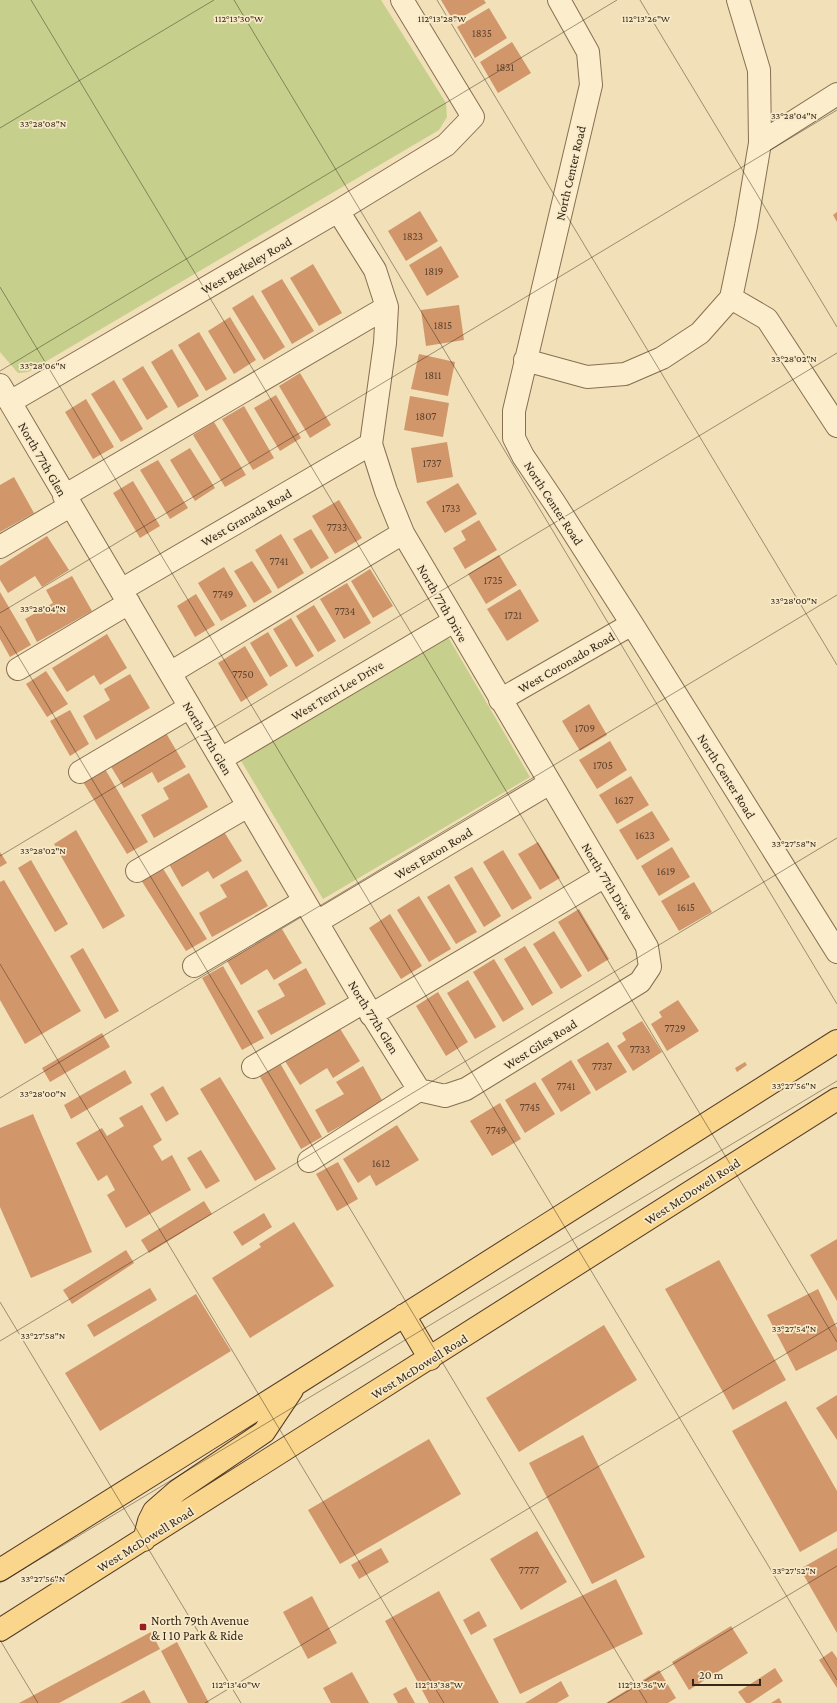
<svg xmlns="http://www.w3.org/2000/svg" width="837" height="1703" viewBox="0 0 837 1703" font-family="'Crimson Pro',serif">
	<rect width="100%" height="100%" fill="#f1e0b8"/>
	<path fill="#c7cf8c" d="M0,0H381L446,103L447,117L439,130L28,372L18,373L0,352Z
		M448,637L530,777L323,899L240,759Z"/>
	<path fill="#d2966b" d="M441,0H484L486,3L454,22Z
		M489,8L507,38L475,58L457,27Z
		M512,42L531,73L498,93L480,62Z
		M420,211L438,241L406,261L388,231Z
		M837,212V222L833,215Z
		M441,246L459,277L427,296L409,265Z
		M313,264L342,313L319,326L290,278Z
		M282,279L314,331L292,344L261,291Z
		M253,295L285,347L264,360L232,308Z
		M459,305L464,340L426,346L421,310Z
		M230,317L256,360L234,374L208,331Z
		M199,332L227,379L206,391L178,345Z
		M172,349L199,396L178,408L151,362Z
		M419,354L455,362L448,396L411,389Z
		M143,366L168,407L147,420L122,379Z
		M300,373L331,425L310,438L279,386Z
		M114,380L143,429L121,442L91,394Z
		M276,395L301,438L280,451L254,408Z
		M410,396L449,403L443,437L404,430Z
		M86,399L114,447L93,459L65,412Z
		M244,406L274,458L253,470L222,419Z
		M214,422L246,475L225,487L193,435Z
		M447,442L453,477L417,483L411,448Z
		M190,448L215,488L195,501L170,460Z
		M158,460L188,508L170,519L140,470Z
		M14,477L34,513L0,532V485Z
		M133,481L160,526L140,538L113,493Z
		M458,483L477,514L445,533L426,502Z
		M339,500L362,538L335,554L312,516Z
		M479,520L497,550L465,569L453,548L466,540L461,531Z
		M311,529L329,558L311,569L293,539Z
		M281,534L304,573L278,589L255,550Z
		M47,536L69,570L42,587L35,576L8,593L0,580V566Z
		M499,555L517,585L486,604L468,574Z
		M252,561L272,592L254,603L234,571Z
		M224,567L247,606L221,621L198,583Z
		M370,569L393,606L373,618L351,581Z
		M72,576L92,611L37,642L25,619L53,603L46,590Z
		M347,583L371,623L344,639L320,599Z
		M520,589L539,621L507,641L487,609Z
		M0,592L31,645L10,657L0,639Z
		M196,594L215,625L195,637L177,606Z
		M314,605L336,641L318,652L296,616Z
		M291,618L314,656L296,667L273,629Z
		M268,632L288,666L270,677L250,643Z
		M107,634L127,668L100,685L94,675L67,692L52,668Z
		M245,646L268,685L241,702L218,663Z
		M46,671L68,704L47,717L26,684Z
		M130,674L150,708L96,740L83,716L110,700L104,689Z
		M589,704L607,735L580,751L562,721Z
		M70,710L89,744L70,756L50,721Z
		M166,733L186,767L158,783L152,772L124,788L110,765Z
		M610,741L627,770L597,789L579,760Z
		M105,769L148,842L127,854L83,782Z
		M189,773L208,807L154,838L141,815L169,799L163,788Z
		M631,776L649,805L617,824L599,795Z
		M652,811L670,840L637,860L619,830Z
		M76,830L125,916L103,929L54,844Z
		M223,830L242,861L213,879L208,871L182,887L169,864Z
		M538,842L560,878L540,890L518,854Z
		M672,847L690,877L659,896L641,866Z
		M503,850L532,898L512,910L483,862Z
		M0,852L7,863L0,867Z
		M31,860L68,924L55,932L18,868Z
		M162,867L207,939L186,951L141,880Z
		M472,867L501,916L484,927L454,877Z
		M247,870L268,906L212,937L199,913L227,897L220,885Z
		M4,880L81,1011L25,1044L0,1000V882Z
		M694,882L712,912L679,931L661,901Z
		M449,884L477,932L456,944L427,897Z
		M419,896L451,949L429,962L397,910Z
		M579,909L609,959L588,972L558,922Z
		M390,914L422,966L401,979L369,928Z
		M282,929L302,963L274,980L267,969L241,985L227,961Z
		M554,931L582,976L561,989L533,944Z
		M525,946L553,993L532,1006L504,959Z
		M83,948L119,1011L105,1019L70,956Z
		M494,959L524,1009L503,1022L473,972Z
		M223,966L264,1038L242,1050L202,978Z
		M306,968L326,1004L271,1035L257,1011L285,996L278,984Z
		M468,980L496,1027L475,1039L447,993Z
		M438,992L468,1042L446,1056L416,1006Z
		M678,1000L699,1031L667,1051L651,1024L662,1017L659,1012Z
		M642,1021L662,1052L633,1071L617,1046L626,1040L622,1033Z
		M339,1027L360,1061L333,1078L327,1068L300,1085L285,1061Z
		M102,1033L110,1047L50,1082L42,1068Z
		M608,1042L627,1072L596,1091L577,1060Z
		M571,1060L591,1093L561,1112L541,1079Z
		M745,1062L747,1065L737,1072L735,1068Z
		M280,1063L322,1137L301,1149L259,1075Z
		M363,1066L383,1102L328,1133L315,1110L344,1094L336,1082Z
		M125,1070L132,1083L71,1119L64,1105Z
		M220,1077L276,1169L255,1181L200,1089Z
		M535,1082L555,1114L525,1133L505,1100Z
		M163,1086L179,1114L166,1122L150,1094Z
		M500,1103L521,1139L492,1156L470,1121Z
		M142,1105L162,1140L153,1146L162,1161L172,1155L191,1190L126,1228L107,1195L115,1190L107,1175L98,1181L76,1143L102,1128L107,1136L124,1126L119,1118Z
		M33,1114L92,1252L31,1278L0,1207V1128Z
		M397,1125L419,1160L376,1186L370,1175L358,1183L343,1159Z
		M201,1150L220,1181L206,1189L187,1158Z
		M338,1162L358,1199L337,1211L316,1174Z
		M204,1201L212,1214L149,1253L141,1240Z
		M264,1213L272,1227L242,1246L233,1232Z
		M294,1222L334,1286L250,1338L212,1278L261,1247L259,1244Z
		M837,1239V1301L810,1255Z
		M126,1250L134,1263L72,1304L63,1290Z
		M719,1260L786,1380L733,1410L665,1289Z
		M150,1288L157,1300L94,1337L87,1325Z
		M818,1289L837,1328V1350L796,1371L767,1315Z
		M196,1294L231,1351L100,1431L65,1373Z
		M604,1325L637,1380L519,1452L486,1398Z
		M837,1395V1440L816,1408Z
		M786,1401L837,1491V1531L800,1552L732,1431Z
		M583,1435L645,1557L592,1584L529,1463Z
		M429,1439L461,1494L340,1564L308,1510Z
		M537,1531L567,1582L521,1610L490,1559Z
		M381,1548L389,1562L359,1579L351,1565Z
		M837,1548V1633L800,1569Z
		M616,1579L643,1634L520,1694L493,1639Z
		M439,1591L499,1703H429L385,1621Z
		M312,1596L337,1643L308,1659L283,1612Z
		M479,1611L487,1626L471,1635L463,1620Z
		M731,1626L748,1653L689,1690L672,1662Z
		M151,1632L160,1649L59,1703H19Z
		M177,1642L209,1703H188L161,1651Z
		M832,1651L837,1658V1688L819,1660Z
		M775,1668L783,1681L750,1703H746L738,1692Z
		M659,1670L676,1698L668,1703H606Z
		M352,1672L369,1703H331L323,1688Z
		M561,1681L569,1696L557,1703H525Z
		M406,1687L415,1703H398L393,1694Z
		M144,1690L151,1703H120Z
		M779,1698L782,1703H771Z"/>
	<g fill="none" stroke-linecap="round" stroke-linejoin="round">
		<defs>
			<path id="minor" d="M559,0L588,52L591,85L514,411V438L523,456L554,502L632,624L837,952
				M760,143L837,94
				M338,211L375,270L387,307L385,343L371,444L386,491L403,533L647,947L650,967L640,982L466,1089L445,1096L419,1090
				M731,298L767,319L837,426
				M525,360L587,377L625,374L662,358L700,333L731,298L746,226L760,143L759,70L738,0
				M0,385L364,1002L419,1090
				M10,402L338,211L446,145L473,117L402,0
				M64,496L387,307
				M0,547L70,506
				M121,590L371,444
				M18,669L129,603
				M170,673L403,533
				M500,700L632,624
				M221,759L454,621
				M80,772L190,707
				M137,871L248,806
				M317,922L550,783
				M194,966L304,901
				M371,1015L605,876
				M253,1067L364,1002
				M309,1161L419,1090"/>
			<path id="major" d="M404,1315L430,1359
				M144,1540L149,1521L154,1511L177,1491L264,1432L292,1390
				M0,1570L296,1384L837,1041
				M0,1630L837,1099"/>
		</defs>
		<use href="#minor" stroke="#886f52" stroke-width="24"/>
		<use href="#major" stroke="#553c28" stroke-width="24"/>
		<use href="#minor" stroke="#fcedcc" stroke-width="22"/>
		<use href="#major" stroke="#f9d68b" stroke-width="22"/>
	</g>
	<path fill="none" stroke="#352719" stroke-width="1" stroke-opacity="0.45" d="M31,0L837,1342M234,0L837,1004M437,0L837,665M640,0L837,327M0,128L214,0M0,287L837,1680M0,371L617,0M0,613L837,110M0,626L647,1703M0,856L837,353M0,964L444,1703M0,1098L837,595M0,1302L241,1703M0,1341L837,838M0,1583L837,1081M0,1640L38,1703M205,1703L837,1323M608,1703L837,1566"/>
	<rect fill="#9b1e1f" stroke="#f8eac8" stroke-width="1.5" x="139" y="1623" width="8" height="8" rx="2"/>
	<g text-anchor="middle" stroke-width="3.5" stroke-linejoin="round" paint-order="stroke">
		<g font-size="11" fill="#5c432e">
			<text x="482" y="37">1835</text>
			<text x="505" y="71">1831</text>
			<text x="413" y="240">1823</text>
			<text x="434" y="275">1819</text>
			<text x="443" y="329">1815</text>
			<text x="433" y="379">1811</text>
			<text x="426" y="420">1807</text>
			<text x="432" y="467">1737</text>
			<text x="451" y="512">1733</text>
			<text x="337" y="531">7733</text>
			<text x="279" y="565">7741</text>
			<text x="493" y="584">1725</text>
			<text x="223" y="598">7749</text>
			<text x="345" y="615">7734</text>
			<text x="513" y="619">1721</text>
			<text x="243" y="678">7750</text>
			<text x="585" y="732">1709</text>
			<text x="603" y="769">1705</text>
			<text x="624" y="804">1627</text>
			<text x="645" y="839">1623</text>
			<text x="666" y="875">1619</text>
			<text x="686" y="911">1615</text>
			<text x="675" y="1032">7729</text>
			<text x="640" y="1053">7733</text>
			<text x="602" y="1070">7737</text>
			<text x="566" y="1090">7741</text>
			<text x="530" y="1111">7745</text>
			<text x="496" y="1134">7749</text>
			<text x="381" y="1167">1612</text>
			<text x="529" y="1574">7777</text>
		</g>
		<g font-size="13" fill="#352719" stroke="#f8eac8">
			<text transform="translate(570 173) rotate(-77)" y="5">North Center Road</text>
			<text transform="translate(246 265) rotate(-30)" y="5">West Berkeley Road</text>
			<text transform="translate(43 459) rotate(60)" y="5">North 77th Glen</text>
			<text transform="translate(554 503) rotate(57)" y="5">North Center Road</text>
			<text transform="translate(246 517) rotate(-30)" y="5">West Granada Road</text>
			<text transform="translate(443 603) rotate(60)" y="5">North 77th Drive</text>
			<text transform="translate(566 662) rotate(-30)" y="5">West Coronado Road</text>
			<text transform="translate(337 690) rotate(-31)" y="5">West Terri Lee Drive</text>
			<text transform="translate(208 738) rotate(59)" y="5">North 77th Glen</text>
			<text transform="translate(727 776) rotate(58)" y="5">North Center Road</text>
			<text transform="translate(433 853) rotate(-31)" y="5">West Eaton Road</text>
			<text transform="translate(608 881) rotate(59)" y="5">North 77th Drive</text>
			<text transform="translate(374 1017) rotate(58)" y="5">North 77th Glen</text>
			<text transform="translate(540 1044) rotate(-32)" y="5">West Giles Road</text>
			<text transform="translate(692 1191) rotate(-33)" y="5">West McDowell Road</text>
			<text transform="translate(419 1366) rotate(-32)" y="5">West McDowell Road</text>
			<text transform="translate(145 1539) rotate(-32)" y="5">West McDowell Road</text>
		</g>
		<g font-size="13" fill="#352719" stroke="#f8eac8" text-anchor="start">
			<text x="151" y="1625">North 79th Avenue<tspan x="151" dy="15">&amp; I 10 Park &amp; Ride</tspan></text>
		</g>
	</g>
	<g font-size="10" text-anchor="middle" fill="#352719" stroke="#f8eac8" stroke-width="3.5" stroke-linejoin="round" paint-order="stroke">
		<text x="239" y="22">112°13'30"W</text>
		<text x="646" y="22">112°13'26"W</text>
		<text x="442" y="22">112°13'28"W</text>
		<text x="794" y="119">33°28'04"N</text>
		<text x="43" y="127">33°28'08"N</text>
		<text x="794" y="362">33°28'02"N</text>
		<text x="43" y="369">33°28'06"N</text>
		<text x="794" y="604">33°28'00"N</text>
		<text x="43" y="612">33°28'04"N</text>
		<text x="794" y="847">33°27'58"N</text>
		<text x="43" y="854">33°28'02"N</text>
		<text x="794" y="1089">33°27'56"N</text>
		<text x="43" y="1097">33°28'00"N</text>
		<text x="794" y="1332">33°27'54"N</text>
		<text x="43" y="1339">33°27'58"N</text>
		<text x="794" y="1574">33°27'52"N</text>
		<text x="43" y="1582">33°27'56"N</text>
		<text x="236" y="1688">112°13'40"W</text>
		<text x="439" y="1688">112°13'38"W</text>
		<text x="642" y="1688">112°13'36"W</text>
	</g>
	<path d="M693 1679v6h67v-6" fill="none" stroke="#352719" stroke-width="2"/>
	<text x="699" y="1679" font-size="12" fill="#352719" stroke="#f8eac8" stroke-width="3" paint-order="stroke">20 m</text>
</svg>
